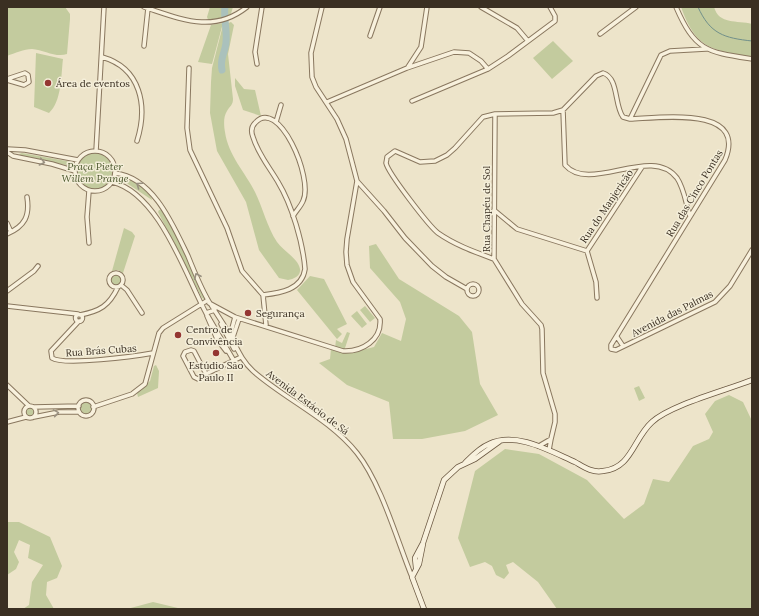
<svg xmlns="http://www.w3.org/2000/svg" width="759" height="616" viewBox="0 0 759 616" font-family="Lora,serif">
	<rect width="100%" height="100%" fill="#ede4ca"/>
	<path fill="#c3cb9e" d="M7,7H65L70,14V19L67,54C56,58 44,50 32,49C24,49 15,53 7,56Z
		M210,7H233L230,17L209,22L207,17Z
		M681,7H714C719,25 737,20 752,24V57C712,49 697,51 681,7Z
		M231,22L234,25L228,54L233,99C233,105 230,106 227,111C223,117 224,126 225,132C228,155 245,172 255,192C263,208 267,227 277,242C283,251 298,258 300,269C301,276 294,279 288,280L279,278L259,250L246,202L217,151L210,113L211,82L212,68L223,25Z
		M223,23L212,64L198,62L211,25Z
		M553,41L573,61L552,79L533,58Z
		M36,53L63,59C61,75 62,101 49,113L34,107Z
		M235,78L244,89L255,90L261,116L243,110L235,86Z
		M75 171a20 20 0 1 1 40 0a20 20 0 1 1-40 0Z
		M22,153L72,162L73,164L66,165L21,156L19,154Z
		M120,176C129,178 151,190 152,200L122,180Z
		M159,210H163L206,296V300L202,298L158,212Z
		M124,228L132,232L135,236L123,273L118,270L112,271Z
		M376,244L399,279L459,316L472,332L480,384L498,415L465,431L422,439H393L389,402L347,385L319,363L330,359L331,349L350,353L374,347L382,333L401,341L406,319L400,302L370,268L369,246Z
		M110.5 280a5.5 5.5 0 1 1 11 0a5.5 5.5 0 1 1-11 0Z
		M310,276L324,279L347,324L337,329L342,334L337,339L297,290Z
		M365,306L375,318L370,322L360,310Z
		M357,311L367,324L362,328L351,316Z
		M347,332L350,333L344,351L335,348L336,340L342,343Z
		M156,365L159,371L158,388L138,397L137,393L150,381L154,366Z
		M639,386L645,398L639,401L634,388Z
		M729,395L743,402L752,421V609H557L538,582L513,562L506,565L509,573L504,579L496,575L492,566L485,562L470,567L458,538L475,471L505,449L539,454L587,480L624,519L644,504L653,479L669,482L693,446L709,439L713,432L705,414L715,401Z
		M78 408a8 8 0 1 1 16 0a8 8 0 1 1-16 0Z
		M24 412a6 6 0 1 1 12 0a6 6 0 1 1-12 0Z
		M7,522H19L50,537L62,566L57,578L47,582L46,595L54,609H23L29,605L32,582L43,565L28,558L30,545L19,540L14,552L19,562L16,569L7,575Z
		M153,602L182,609H183H127Z"/>
	<g fill="none" stroke-linecap="round" stroke-linejoin="round">
		<path stroke="#71908a" stroke-width="1" d="M698,7C710,34 724,38 752,41"/>
		<path stroke="#aac1bc" stroke-width="7" d="M222,70C220,60 223,57 225,48C229,35 223,20 225,7"/>
		<defs>
			<path id="street" d="M144,7C181,19 213,34 247,7
				M481,7L517,28L528,41
				M676,7C695,51 707,52 752,59
				M600,34L636,7
				M370,36L380,7
				M144,46L148,8
				M102,57C141,68 148,106 137,141
				M257,64L255,52L262,7
				M408,67L421,47L427,7
				M189,68L187,128L190,150L227,228L242,271L263,295L266,325
				M7,79L25,73L28,75L29,82L24,85L7,80
				M412,101L488,69L508,56L555,21V16L550,7
				M327,102L407,68L454,52L469,53L481,61L488,69
				M563,110L565,165C590,194 652,144 677,178C684,188 686,204 690,216
				M495,114L494,259L522,304L541,325L542,329L543,373L555,414V422L551,439L539,446
				M630,119L661,55L670,51L706,49
				M276,122L281,105
				M7,149L25,150L78,160
				M75 171a20 20 0 1 1 40 0a20 20 0 1 1-40 0Z
				M96,151L104,7
				M7,152L13,156L52,164L75,171
				M115,173C154,178 173,225 188,256C194,271 200,286 208,300C214,310 221,320 227,330C236,345 240,359 253,371C286,400 329,418 357,453C381,483 397,540 412,577
				M357,181L384,211L405,238L432,266L446,277L467,289
				M112,182C159,193 185,274 206,313
				M89,191L87,217L89,243
				M494,210L517,229L587,251L642,167
				M7,223L11,232
				M7,234C25,226 30,216 27,197
				M587,251L596,282L597,298
				M494,259C475,252 455,245 438,233C429,226 388,173 386,163C386,163 387,158 387,157L395,151L420,162L435,161L447,155L455,148L483,117L495,114L553,113L563,110L596,76L603,73C619,78 614,105 623,117L630,119C659,118 748,105 725,160L611,345V349L616,350L715,302L730,286L752,250
				M109 280a7 7 0 1 1 14 0a7 7 0 1 1-14 0Z
				M467 290a6 6 0 1 1 12 0a6 6 0 1 1-12 0Z
				M121,285L127,290L142,313
				M7,291L34,271L38,266
				M263,295C280,293 302,290 305,269C303,243 292,205 278,182C270,168 258,154 253,137C251,132 251,127 255,123C278,96 314,178 303,201C301,206 296,211 293,216
				M209,303L235,317L343,351C362,352 382,340 380,319L353,282L347,265L346,252L347,239L357,181L346,139L337,119L316,87L312,77L311,53L322,7
				M7,306L78,314
				M215,310L206,313L234,361
				M75.5 318a3.5 3.5 0 1 1 7 0a3.5 3.5 0 1 1-7 0Z
				M80,315C100,311 109,306 118,287
				M207,316L217,339L226,351
				M79,321L51,351L52,358C64,366 136,356 153,353
				M221,324L234,349
				M232,336L231,332L235,317
				M617,337L623,346
				M235,341L233,337L239,319
				M191,350L194,351L206,374L198,379L194,377L183,356L185,352Z
				M206,374L241,357
				M7,385L28,405
				M78 408a8 8 0 1 1 16 0a8 8 0 1 1-16 0Z
				M24 412a6 6 0 1 1 12 0a6 6 0 1 1-12 0Z
				M34,407L79,406
				M93,407L132,394L145,384L159,333L163,328L208,300
				M34,417L59,412H79
				M7,422L26,417
				M549,450L551,439"/>
			<path id="secondary" d="M465,463C472,456 479,448 489,444C516,431 550,451 575,462C584,467 592,473 603,471C632,468 633,439 652,422C670,405 727,390 752,380
				M423,544L419,564L412,577L424,609
				M416,568L415,558L423,543L444,480L458,467L475,459L500,441"/>
		</defs>
		<use href="#street" stroke="#89775f" stroke-width="5.5"/>
		<use href="#secondary" stroke="#6b5842" stroke-width="6"/>
		<use href="#street" stroke="#f8f1dd" stroke-width="3.5"/>
		<use href="#secondary" stroke="#f8f1dd" stroke-width="4.5"/>
	</g>
	<defs><path id="oneway-chevron" d="M-2-3.5L2.5 0L-2 3.5" fill="none" stroke-width="1.6" stroke-linecap="round" stroke-linejoin="round"/></defs>
	<g stroke="#999080">
		<use href="#oneway-chevron" transform="translate(42 162) rotate(12)"/>
		<use href="#oneway-chevron" transform="translate(139 185) rotate(-145)"/>
		<use href="#oneway-chevron" transform="translate(197 276) rotate(-115)"/>
		<use href="#oneway-chevron" transform="translate(56 413) rotate(-9)"/>
	</g>
	<g fill="#943632" stroke="#f4eed9" stroke-width="1.5">
		<circle cx="48" cy="83" r="4"/>
		<circle cx="248" cy="313" r="4"/>
		<circle cx="178" cy="335" r="4"/>
		<circle cx="216" cy="353" r="4"/>
	</g>
	<g text-anchor="middle" stroke-width="3" stroke-linejoin="round" paint-order="stroke">
		<g font-size="10" fill="#3a2f22" stroke="#f4eed9" text-anchor="start">
			<text x="56" y="87">Área de eventos</text>
			<text x="256" y="317">Segurança</text>
			<text x="186" y="333">Centro de<tspan x="186" dy="12">Convivência</tspan></text>
			<text x="216" y="369" text-anchor="middle">Estúdio São<tspan x="216" dy="12">Paulo II</tspan></text>
		</g>
		<g font-size="10" font-style="italic" fill="#48552a" stroke="#f4eed9">
			<text x="95" y="170">Praça Pieter<tspan x="95" dy="12">Willem Prange</tspan></text>
		</g>
		<g font-size="10" fill="#3a2f22" stroke="#f4eed9">
			<text transform="translate(694 193) rotate(-59)" y="4">Rua das Cinco Pontas</text>
			<text transform="translate(606 206) rotate(-56)" y="4">Rua do Manjericão</text>
			<text transform="translate(486 209) rotate(-90)" y="4">Rua Chapéu de Sol</text>
			<text transform="translate(672 313) rotate(-27)" y="4">Avenida das Palmas</text>
			<text transform="translate(101 350) rotate(-4)" y="4">Rua Brás Cubas</text>
			<text transform="translate(308 402) rotate(37)" y="4">Avenida Estácio de Sá</text>
		</g>
	</g>
	<rect width="759" height="616" fill="none" stroke="#3a2f22" stroke-width="16"/>
</svg>
